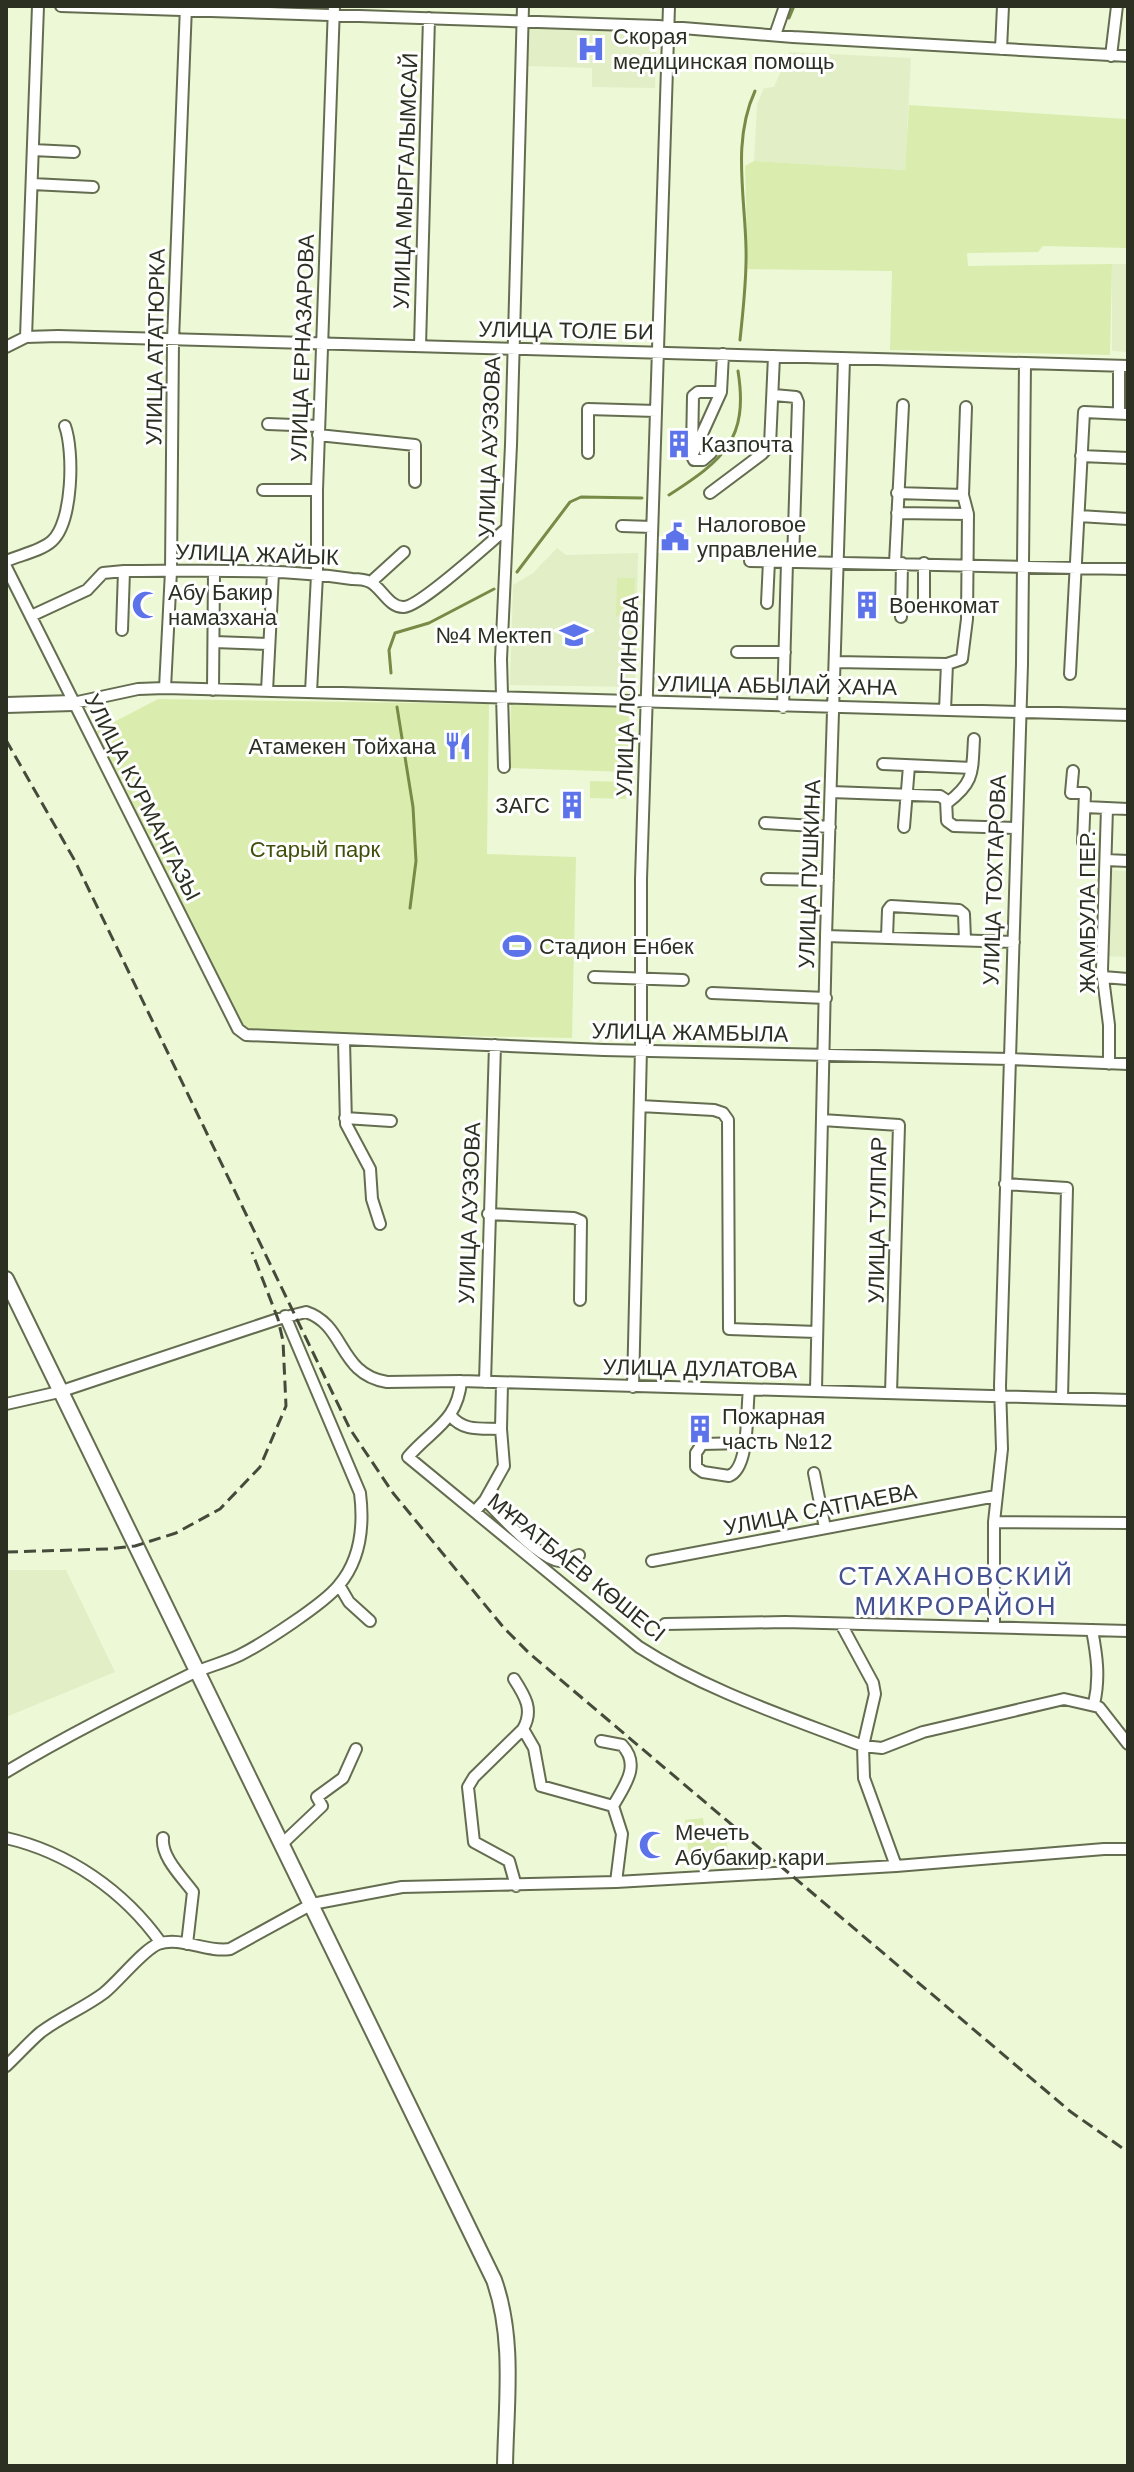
<svg xmlns="http://www.w3.org/2000/svg" width="1134" height="2472" viewBox="0 0 1134 2472" font-family="Helvetica,sans-serif">
	<rect width="100%" height="100%" fill="#edf8d7"/>
	<path fill="#e1eec6" d="M525,28L657,32L655,88L592,87V68L525,66Z
		M789,52L911,58L905,170L754,161L757,104L764,88L774,87Z
		M1112,264H1128V352L1112,351Z
		M557,548L566,555L638,553L635,687L510,685L513,585L533,573Z
		M1106,870L1128,871V957L1103,956Z
		M6,1570H66L115,1672L6,1717Z"/>
	<path fill="#daedae" d="M909,105L1126,119L1128,248L1043,246L1038,252L967,253L968,266L1112,264L1110,355L890,350L892,271L748,269L745,166L754,161L905,170Z
		M617,578H635L634,617L616,616Z
		M158,699L489,704L487,854L576,857L572,1038L460,1036L461,1041L243,1031L93,733Z
		M511,704L629,708L628,772L509,768Z
		M590,781L626,782V799L590,798Z
		M703,1818L705,1834L726,1832L728,1854L689,1857L685,1820Z"/>
	<g fill="none" stroke-linecap="round" stroke-linejoin="round">
		<path stroke="#778a46" stroke-width="3" d="M789,18L794,6
			M740,340C743,310 747,279 746,248C745,195 732,141 755,91
			M669,495C723,460 749,440 738,371
			M517,572L570,502L581,497L642,498
			M391,673L389,650L395,633L429,623L494,589
			M397,707L413,807L416,861L410,908"/>
		<defs>
			<path id="minor" d="M61,6L658,26L793,37L1128,56
				M775,35L785,6
				M1001,49L1003,6
				M1111,56L1117,6
				M33,150L74,152
				M32,184L93,187
				M26,337L38,6
				M420,346L429,18
				M6,347L26,337L58,336L1128,366
				M1119,366V413
				M774,395L796,397L798,402L793,562
				M268,424L319,426
				M318,435L415,445V482
				M692,450L693,396L698,392H721
				M588,453V409L656,411
				M692,456L721,392L723,354
				M692,456L694,460H703L711,453
				M1081,456L1128,458
				M263,490H317
				M710,493L762,454L770,445L774,356
				M897,493L963,495
				M897,513L968,514
				M1079,516L1128,519
				M622,526L652,527
				M6,561C20,555 41,551 52,541C73,522 74,451 65,426
				M750,561L1128,569
				M895,563L903,405
				M6,567L238,1029L246,1035L604,1050L1010,1059L1128,1064
				M371,582L404,552
				M924,599V563
				M767,603L769,561
				M31,616L87,590L103,573L124,571C199,571 278,568 352,579C357,579 366,580 370,582C382,588 389,608 404,607C421,606 489,543 506,529
				M901,617L902,563
				M122,630L124,571
				M214,642L268,644
				M737,652H785
				M835,662L947,664L962,659L967,619L968,514L963,495L966,407
				M1070,674L1084,412L1128,414
				M165,688L171,571L173,340L186,6
				M213,690L214,572
				M267,691L273,573
				M311,692L317,575V490L334,6
				M73,703L138,689L165,688L1128,715
				M783,707L787,562
				M945,710L947,664
				M883,764L972,768
				M504,767L501,659L511,445L523,6
				M1073,771L1071,793H1085L1083,842
				M831,792L940,796L946,800L947,821L954,826L1015,828
				M947,803C975,782 972,772 974,739
				M1085,807L1128,809
				M1107,808L1102,970L1109,1025V1064
				M765,823L830,827
				M904,827L909,766
				M1106,860L1128,861
				M767,879L828,880
				M826,936L1014,942
				M887,937L888,910L891,906L959,910L964,914L965,940
				M594,977L683,980
				M1103,977L1128,979
				M712,993L826,998
				M344,1040L346,1124L370,1169L372,1199L380,1224
				M640,1106L714,1110L723,1113L728,1120L729,1329L817,1332
				M345,1118L391,1121
				M822,1120L899,1125L891,1393
				M1005,1184L1067,1188L1062,1398
				M488,1214L574,1218L581,1221L580,1300
				M461,1381C458,1421 432,1429 408,1457L639,1647C707,1691 788,1717 863,1746L882,1748L923,1732L1064,1699L1099,1707L1128,1744
				M485,1382L495,1045
				M633,1387L641,1049V879L669,6
				M816,1390L826,936L844,359
				M6,1404L59,1392L278,1319L306,1312C346,1325 338,1374 387,1382L461,1381L1128,1400
				M451,1416C464,1432 482,1428 501,1429
				M745,1443L702,1444L696,1453V1467L703,1472L729,1476C750,1468 746,1411 749,1390
				M814,1473L825,1528
				M485,1500C502,1517 533,1552 555,1560C563,1563 571,1558 579,1555
				M476,1510L485,1500L504,1466L501,1429L502,1383
				M994,1522L1128,1523
				M652,1561L996,1496
				M339,1585L349,1602L370,1621
				M665,1624L785,1622L1128,1631
				M841,1624L873,1683L875,1694L863,1746L864,1778L896,1866
				M994,1627V1522L1002,1449L1000,1386L1022,664L1025,363
				M1092,1630C1097,1656 1100,1678 1094,1704
				M514,1679C525,1696 534,1710 523,1729L474,1777L468,1787L474,1842L509,1861L516,1886
				M523,1729L534,1748L541,1786L613,1806L622,1834L616,1882
				M601,1741L622,1745C641,1765 625,1785 613,1806
				M6,1772C66,1736 126,1706 189,1675C205,1667 224,1663 240,1655C262,1644 324,1604 339,1585C361,1559 364,1525 360,1493L285,1316
				M6,1838C68,1852 124,1891 161,1943
				M163,1838C161,1857 182,1877 193,1892L187,1944
				M283,1843L322,1806L317,1797L343,1778L356,1749
				M6,2066C18,2055 29,2042 41,2032C61,2017 84,2008 104,1993C119,1981 143,1950 158,1944C181,1936 207,1953 230,1949L312,1904L402,1887L616,1882L896,1866L1104,1849H1128"/>
			<path id="tertiary" d="M6,705L73,703
				M6,1279L494,2280C515,2339 506,2404 505,2466"/>
		</defs>
		<use href="#minor" stroke="#646d50" stroke-width="14"/>
		<use href="#tertiary" stroke="#646d50" stroke-width="18"/>
		<use href="#minor" stroke="#fff" stroke-width="10"/>
		<use href="#tertiary" stroke="#fff" stroke-width="14"/>
		<path stroke="#454a3a" stroke-width="3" stroke-dasharray="12 6" stroke-linecap="butt" d="M6,740L75,861L350,1429L393,1493L504,1628L529,1653L1071,2112L1128,2152
			M6,1552L108,1549L135,1546L176,1533L220,1509L260,1467L286,1406L283,1341L278,1319L252,1252"/>
	</g>
	<defs>
		<symbol id="hospital-bare" viewBox="-9 -9 18 18"><path d="M-5-5h3v3.5h4V-5h3V5h-3V1.5h-4V5h-3Z" fill="#5c73ea" stroke="#fff" stroke-width="2.5" paint-order="stroke"/></symbol>
		<symbol id="building-bare" viewBox="-9 -9 18 18"><path d="M-4-6H4V6H1V3H-1V6H-4ZM-2.5-4.3h1.7v1.8h-1.7ZM.8-4.3h1.7v1.8H.8ZM-2.5-1h1.7V.8h-1.7ZM.8-1h1.7V.8H.8Z" fill="#5c73ea" stroke="#fff" stroke-width="2.5" paint-order="stroke"/></symbol>
		<symbol id="civic-bare" viewBox="-9 -9 18 18"><path d="M-.6-6.5H3V-4.5H.6V-3L4-1V1h2V6H-6V1h2V-1L-.6-3ZM-1.2 2.5V6h2.4V2.5Z" fill="#5c73ea" stroke="#fff" stroke-width="2.5" paint-order="stroke"/></symbol>
		<symbol id="mosque-bare" viewBox="-9 -9 18 18"><path d="M3.5-4.9A6 6 0 1 0 3.5 4.9A5 5 0 1 1 3.5-4.9Z" fill="#5c73ea" stroke="#fff" stroke-width="2.5" paint-order="stroke"/></symbol>
		<symbol id="school-bare" viewBox="-9 -9 18 18"><path d="M0-5L7-2L0 1L-7-2ZM-4 1L0 2.5L4 1V4Q0 6-4 4Z" fill="#5c73ea" stroke="#fff" stroke-width="2.5" paint-order="stroke"/></symbol>
		<symbol id="restaurant-bare" viewBox="-9 -9 18 18"><path d="M-5-6h1v4h1v-4h1v4h1v-4h1v5L-1.5 .5V6h-2V.5L-5-1ZM5-6V6H3V1.5H1.5Q1.5-4 5-6Z" fill="#5c73ea" stroke="#fff" stroke-width="2.5" paint-order="stroke"/></symbol>
		<symbol id="stadium-bare" viewBox="-9 -9 18 18"><path d="M0-5a6.5 5 0 1 0 0 10a6.5 5 0 1 0 0-10ZM-3.5-1.8h7v3.6h-7Z" fill="#5c73ea" stroke="#fff" stroke-width="2.5" paint-order="stroke"/></symbol>
	</defs>
	<g fill-rule="evenodd">
		<use href="#hospital-bare" x="571" y="29" width="40" height="40"/>
		<use href="#building-bare" x="659" y="424" width="40" height="40"/>
		<use href="#civic-bare" x="655" y="517" width="40" height="40"/>
		<use href="#mosque-bare" x="126" y="585" width="40" height="40"/>
		<use href="#building-bare" x="847" y="585" width="40" height="40"/>
		<use href="#school-bare" x="554" y="615" width="40" height="40"/>
		<use href="#restaurant-bare" x="438" y="726" width="40" height="40"/>
		<use href="#building-bare" x="552" y="785" width="40" height="40"/>
		<use href="#stadium-bare" x="497" y="926" width="40" height="40"/>
		<use href="#building-bare" x="680" y="1409" width="40" height="40"/>
		<use href="#mosque-bare" x="633" y="1825" width="40" height="40"/>
	</g>
	<g text-anchor="middle" stroke-width="6" stroke-linejoin="round" paint-order="stroke">
		<g font-size="22" fill="#2c3023" stroke="#fff" text-anchor="start">
			<text x="613" y="44">Скорая<tspan x="613" dy="25">медицинская помощь</tspan></text>
			<text x="701" y="452">Казпочта</text>
			<text x="697" y="532">Налоговое<tspan x="697" dy="25">управление</tspan></text>
			<text x="168" y="600">Абу Бакир<tspan x="168" dy="25">намазхана</tspan></text>
			<text x="889" y="613">Военкомат</text>
			<text x="552" y="643" text-anchor="end">№4 Мектеп</text>
			<text x="436" y="754" text-anchor="end">Атамекен Тойхана</text>
			<text x="550" y="813" text-anchor="end">ЗАГС</text>
			<text x="539" y="954">Стадион Енбек</text>
			<text x="722" y="1424">Пожарная<tspan x="722" dy="25">часть №12</tspan></text>
			<text x="675" y="1840">Мечеть<tspan x="675" dy="25">Абубакир кари</tspan></text>
		</g>
		<g font-size="22" fill="#2c3023" stroke="#fff">
			<text transform="translate(405 181) rotate(-88)" y="8">УЛИЦА МЫРГАЛЫМСАЙ</text>
			<text transform="translate(566 330) rotate(1)" y="8">УЛИЦА ТОЛЕ БИ</text>
			<text transform="translate(155 347) rotate(-89)" y="8">УЛИЦА АТАТЮРКА</text>
			<text transform="translate(302 348) rotate(-88)" y="8">УЛИЦА ЕРНАЗАРОВА</text>
			<text transform="translate(489 447) rotate(-88)" y="8">УЛИЦА АУЭЗОВА</text>
			<text transform="translate(257 554) rotate(2)" y="8">УЛИЦА ЖАЙЫК</text>
			<text transform="translate(777 685) rotate(1)" y="8">УЛИЦА АБЫЛАЙ ХАНА</text>
			<text transform="translate(627 696) rotate(-88)" y="8">УЛИЦА ЛОГИНОВА</text>
			<text transform="translate(143 797) rotate(63)" y="8">УЛИЦА КУРМАНГАЗЫ</text>
			<text transform="translate(809 874) rotate(-88)" y="8">УЛИЦА ПУШКИНА</text>
			<text transform="translate(994 880) rotate(-88)" y="8">УЛИЦА ТОХТАРОВА</text>
			<text transform="translate(1087 912) rotate(-90)" y="8">ЖАМБУЛА ПЕР.</text>
			<text transform="translate(690 1032) rotate(1)" y="8">УЛИЦА ЖАМБЫЛА</text>
			<text transform="translate(469 1213) rotate(-88)" y="8">УЛИЦА АУЭЗОВА</text>
			<text transform="translate(877 1220) rotate(-89)" y="8">УЛИЦА ТУЛПАР</text>
			<text transform="translate(700 1368) rotate(1)" y="8">УЛИЦА ДУЛАТОВА</text>
			<text transform="translate(820 1509) rotate(-11)" y="8">УЛИЦА САТПАЕВА</text>
			<text transform="translate(577 1567) rotate(39)" y="8">МҰРАТБАЕВ КӨШЕСІ</text>
		</g>
		<g font-size="22" fill="#404f0a" stroke="#fff">
			<text x="315" y="857">Старый парк</text>
		</g>
		<g font-size="26" letter-spacing="2" fill="#43528e" stroke="#fff">
			<text x="956" y="1585">СТАХАНОВСКИЙ<tspan x="956" dy="30">МИКРОРАЙОН</tspan></text>
		</g>
	</g>
	<rect width="1134" height="2472" fill="none" stroke="#2c3023" stroke-width="16"/>
</svg>
